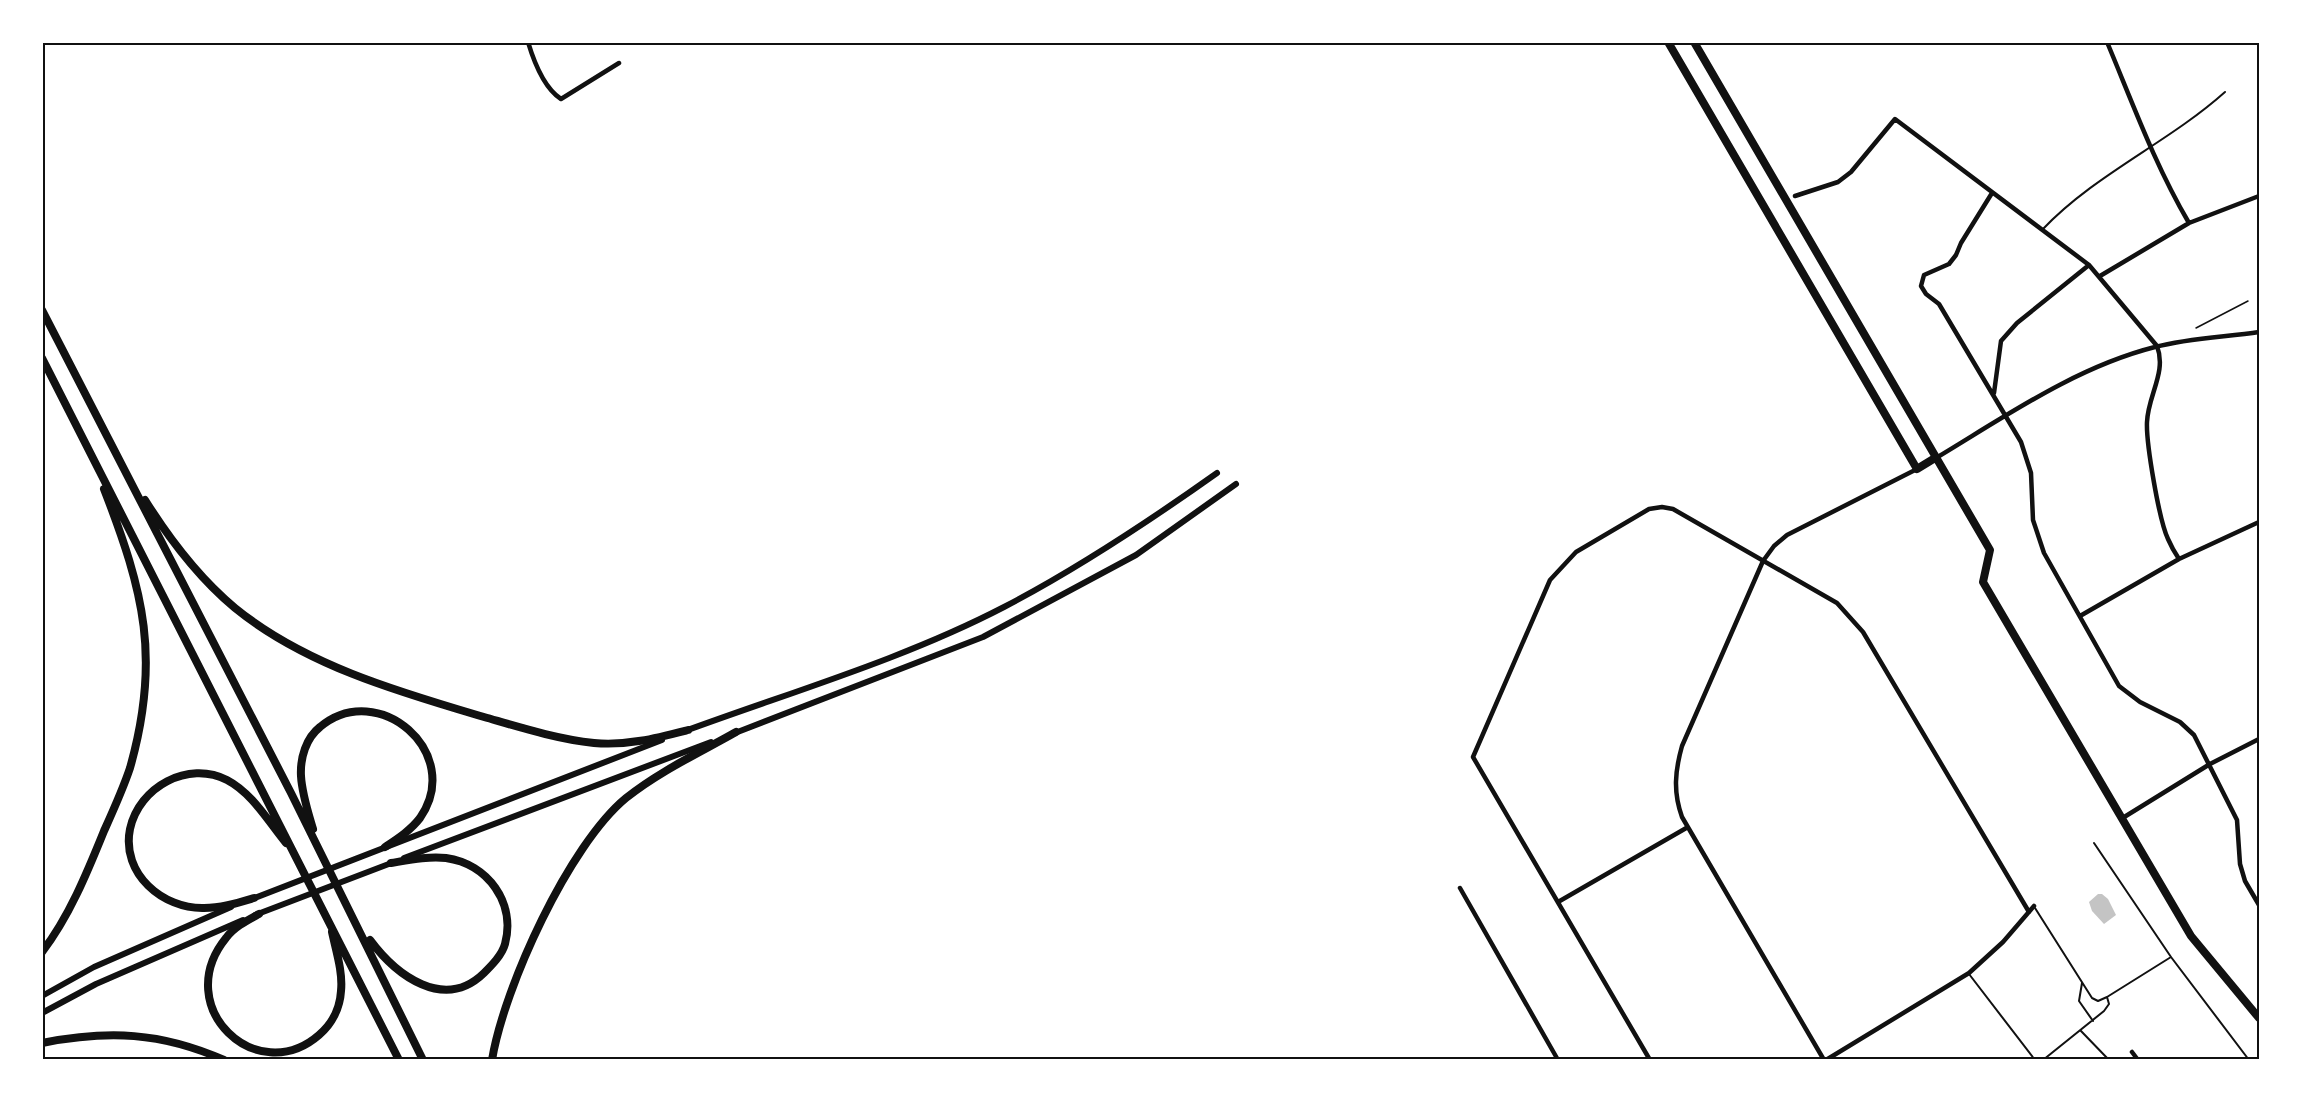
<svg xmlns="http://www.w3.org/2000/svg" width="2301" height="1102" viewBox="0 0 2301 1102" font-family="Helvetica,sans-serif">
	<rect width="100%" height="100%" fill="#fff"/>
	<path fill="#c4c4c4" d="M2098,894H2102L2108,899L2116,915L2104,924L2092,911L2089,902Z"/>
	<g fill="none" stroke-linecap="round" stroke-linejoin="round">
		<path stroke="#111" stroke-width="1.5" d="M2196,328L2248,301"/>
		<path stroke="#111" stroke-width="2" d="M2042,230C2095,174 2168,143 2225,92
			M2094,843L2171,957L2249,1060
			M2035,908L2092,998L2098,1001L2107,997
			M1969,974L2035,1060
			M2082,983L2079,1001L2093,1021
			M2081,1031L2109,1060
			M2043,1060L2104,1011L2109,1004L2107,997L2171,957"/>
		<path stroke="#111" stroke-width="4.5" d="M528,42C534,62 544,88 561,99L619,63
			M2107,42C2133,104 2155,165 2189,223
			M1992,193L1961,243L1956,255L1949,264L1924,275L1921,286L1926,294L1939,304L2021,442L2031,473L2033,520L2044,553L2119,686L2140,702L2180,722L2194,735L2237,820L2240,864L2245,881L2259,905
			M1795,196L1838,182L1851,172L1895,119L2089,265L2157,346C2167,372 2148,395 2147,422C2146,443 2159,520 2168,539C2171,546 2175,553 2179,559
			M2100,276L2189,223L2259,196
			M1994,393L2001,341L2017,323L2089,265
			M1936,458C2006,416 2076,367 2155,347C2188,338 2225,337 2259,332
			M2080,616L2179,559L2259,522
			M2121,819L2210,764L2259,739
			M1460,888L1558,1060
			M1558,902L1688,827
			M2132,1052L2138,1060
			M1650,1060L1473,757L1550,580L1576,552L1649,509L1662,507L1673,509L1837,603L1863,632L2029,912
			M1824,1060L1682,817C1673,792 1675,771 1682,746L1763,561L1774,546L1787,535L1917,469
			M1826,1060L1969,973L2003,942L2034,906"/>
		<path stroke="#111" stroke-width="6" d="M685,731C791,692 904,659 1004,607C1079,568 1148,522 1217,473
			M735,733L983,637L1136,555L1236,484
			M404,858L711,742
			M252,899L662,740
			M255,915L394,862
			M42,996L94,967L231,907
			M42,1013L96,984L243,920"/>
		<path stroke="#111" stroke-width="8" d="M1668,42L1917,469L1935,458
			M1694,42L1990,550L1983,582L2191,936L2259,1018"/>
		<path stroke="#111" stroke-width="8" d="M42,310L291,793L423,1060
			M42,358L399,1060
			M145,500C170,540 199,578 235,608C305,665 399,692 484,717C519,727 557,739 594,743C627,746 657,738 688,730
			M313,829C308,812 302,794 301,776C300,758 306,738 320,727C378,678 465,753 420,818C411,830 397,839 385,847
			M254,898C237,903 221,908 204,908C163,909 121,874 130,829C139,787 188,760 227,780C252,793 268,821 286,843
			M259,914C248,920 234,927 226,938C170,1007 257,1089 319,1035C332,1024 340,1008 341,991C343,972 336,951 332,932
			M370,940C396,975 444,1012 484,973C492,965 502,955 505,944C516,903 488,864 446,858C428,856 409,860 391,863
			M42,952C69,917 87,873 104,831C113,811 123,789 130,768C161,659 144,592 104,489
			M42,1043C108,1030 161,1032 224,1060
			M492,1060C504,987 569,845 626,798C660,771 699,753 736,732"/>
	</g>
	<rect width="2301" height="1102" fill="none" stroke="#ffffff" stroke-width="87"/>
	<rect x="44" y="44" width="2214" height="1014" fill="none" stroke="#111" stroke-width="2"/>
</svg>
